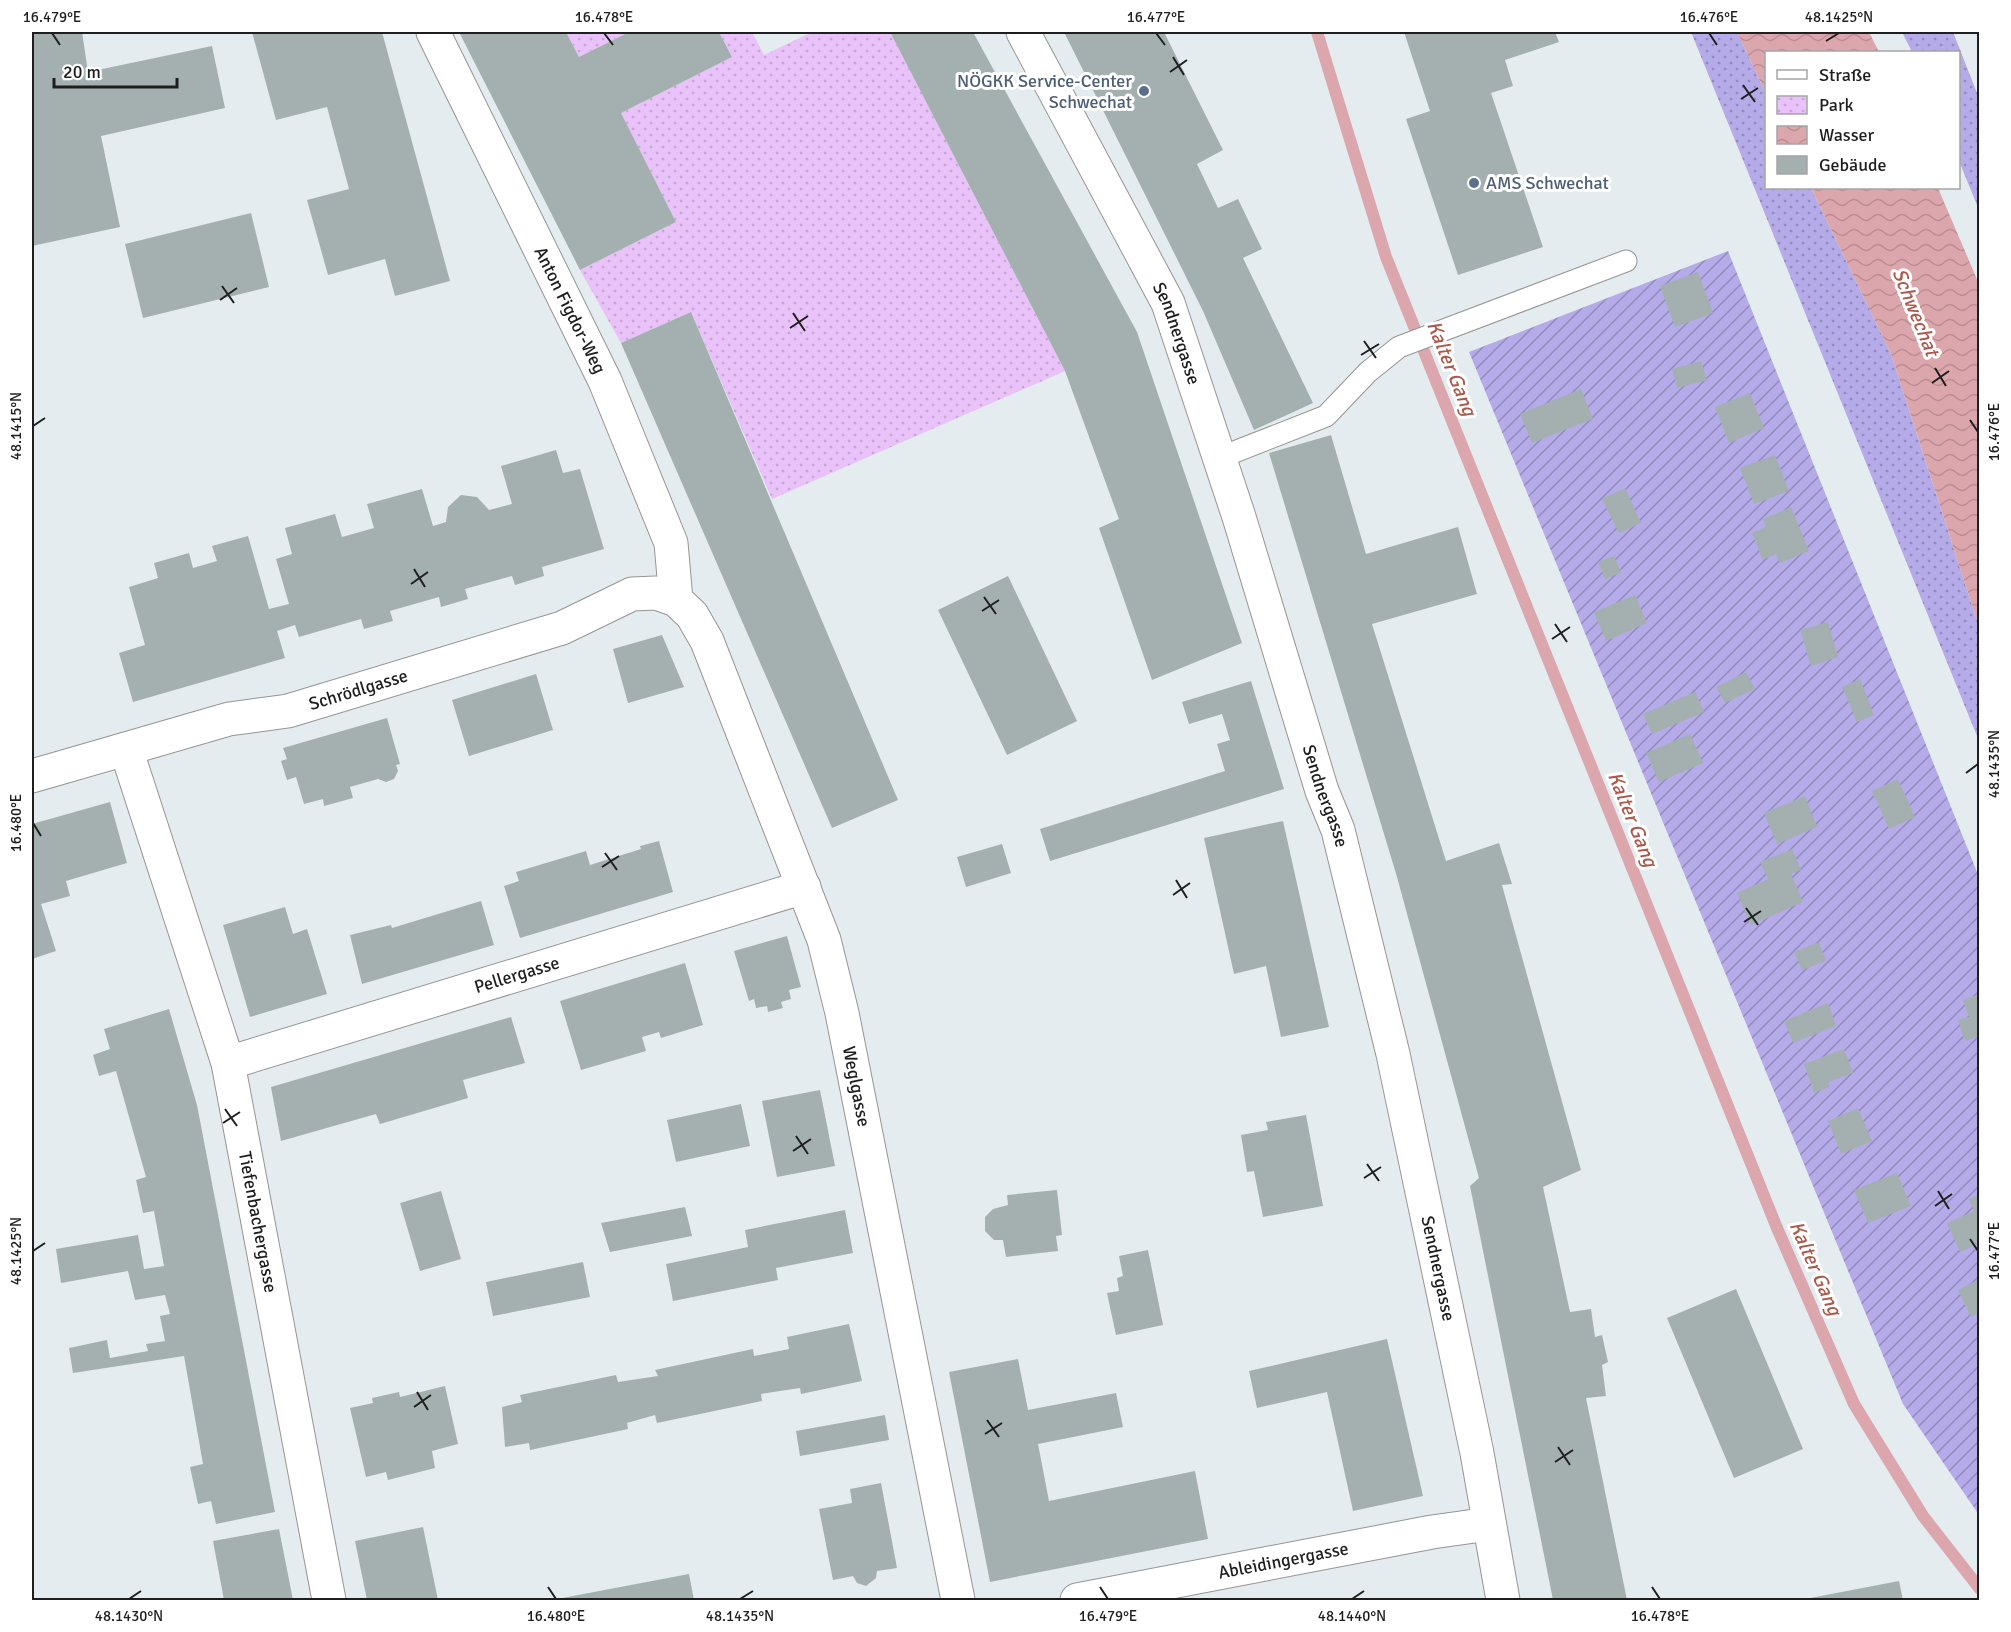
<svg xmlns="http://www.w3.org/2000/svg" width="2011" height="1632" viewBox="0 0 2011 1632" font-family="Signika,sans-serif">
	<defs>
		<pattern id="grass-dots" width="8" height="8" patternUnits="userSpaceOnUse" patternTransform="scale(1.5)"><rect width="8" height="8" fill="#b4abe8"/><path d="M2 2h.1M6 6h.1" fill="none" stroke="#928bbb" stroke-width="1.8" stroke-linecap="round"/></pattern>
		<pattern id="park-dots" width="8" height="8" patternUnits="userSpaceOnUse" patternTransform="scale(1.5)"><rect width="8" height="8" fill="#e8c2f8"/><path d="M2 2h.1M6 6h.1" fill="none" stroke="#c7a6d4" stroke-width="1.8" stroke-linecap="round"/></pattern>
		<pattern id="garden-furrows" width="10" height="10" patternUnits="userSpaceOnUse" patternTransform="scale(1.5)"><rect width="10" height="10" fill="#b4abe8"/><path d="M-1 1l2-2M0 10L10 0M9 11l2-2" fill="none" stroke="#928bbb"/></pattern>
		<pattern id="water-waves" width="16" height="10" patternUnits="userSpaceOnUse" patternTransform="scale(1.5)"><rect width="16" height="10" fill="#dca6ad"/><path d="M0 5q4-4 8 0t8 0" fill="none" stroke="#bc8e94"/></pattern>
	</defs>
	<rect width="100%" height="100%" fill="#e4ecef"/>
	<path fill="url(#grass-dots)" d="M1691,32H1737L1766,94V188H1811L1891,354L1979,627V741Z
		M1902,32H1953L1979,98V210L1959,161L1958,52H1912Z"/>
	<path fill="url(#park-dots)" d="M566,32H629L579,57Z
		M719,32H752L764,55L812,32H890L1065,371L772,499L691,312L621,343L580,270L676,222L621,113L732,57Z"/>
	<path fill="url(#garden-furrows)" d="M1728,251L1979,877V1515L1903,1404L1469,352Z"/>
	<path fill="url(#water-waves)" d="M1737,32H1869L1879,52H1766V94Z
		M1811,188H1938L1979,284V627L1891,354Z"/>
	<g fill="none" stroke-linecap="round" stroke-linejoin="round">
		<path stroke="#dca6ad" stroke-width="12" d="M1317,32L1386,257L1777,1228L1854,1404L1923,1516L1980,1589"/>
	</g>
	<path fill="#a4b0b0" d="M32,32H82L88,72L212,46L225,108L101,136L120,227L32,246Z
		M252,32H382L450,281L395,296L385,259L328,275L307,200L349,189L327,107L276,120Z
		M459,32H566L579,57L629,32H719L732,57L621,113L676,222L580,270Z
		M890,32H973L1137,332L1242,643L1152,680L1099,528L1119,519L1065,371Z
		M1064,32H1164L1223,150L1197,164L1218,208L1238,199L1262,249L1243,258L1313,403L1254,430L1203,311Z
		M1404,32H1555L1559,42L1505,60L1513,86L1491,93L1543,247L1458,275L1406,119L1430,111Z
		M251,213L269,287L143,318L125,244Z
		M1698,272L1713,313L1675,327L1660,286Z
		M691,312L898,800L832,828L621,343Z
		M1701,361L1707,380L1677,388L1672,369Z
		M1581,389L1593,419L1532,443L1520,414Z
		M1750,393L1764,428L1729,443L1715,407Z
		M1331,435L1366,554L1458,527L1477,594L1372,624L1446,861L1499,843L1512,884L1502,885L1581,1170L1543,1187L1570,1312L1591,1309L1595,1337L1602,1335L1608,1362L1602,1365L1606,1396L1586,1398L1627,1600H1553L1470,1186L1479,1178L1397,877L1269,453Z
		M556,450L563,473L580,469L604,549L542,567L544,576L515,585L512,576L465,589L468,599L441,607L439,597L390,611L393,621L364,629L361,619L299,637L295,625L277,631L285,658L133,702L119,653L145,645L129,587L158,578L154,563L189,553L193,568L217,561L212,546L248,536L269,609L289,604L276,559L292,554L285,528L335,514L342,537L374,528L367,504L422,489L433,526L446,522L448,507L461,495L477,497L489,510L512,504L501,466Z
		M1775,455L1789,491L1754,504L1740,468Z
		M1625,488L1641,523L1619,533L1602,499Z
		M1791,507L1809,551L1780,563L1776,554L1763,560L1752,533L1766,527L1763,519Z
		M1614,556L1621,573L1605,579L1598,562Z
		M1008,576L1077,721L1007,755L938,610Z
		M1635,595L1647,623L1606,641L1594,612Z
		M1828,622L1838,657L1811,666L1800,630Z
		M662,635L684,687L628,703L613,649Z
		M1746,672L1755,689L1725,703L1716,687Z
		M536,674L553,730L469,756L452,700Z
		M1860,679L1874,715L1857,722L1842,687Z
		M1251,681L1284,789L1050,861L1040,829L1225,771L1217,744L1230,740L1222,714L1189,724L1182,702Z
		M1695,692L1704,712L1652,734L1643,714Z
		M387,718L400,764L396,765L398,771L394,779L386,782L378,779L350,787L353,798L324,806L323,799L304,804L296,777L287,780L281,761L287,759L283,748Z
		M1690,734L1703,763L1659,782L1646,753Z
		M1898,779L1915,817L1889,829L1872,791Z
		M1805,796L1817,827L1777,844L1764,813Z
		M110,802L127,863L66,881L70,896L41,904L56,951L32,959V824Z
		M1283,821L1329,1027L1281,1037L1266,966L1234,974L1204,838Z
		M659,841L673,892L520,938L504,886L519,881L516,872L586,851L590,865L641,849L640,846Z
		M1002,844L1011,873L966,887L957,857Z
		M1792,849L1801,870L1791,874L1803,902L1751,925L1737,893L1768,879L1760,862Z
		M481,901L494,945L362,984L350,935L391,925L392,928Z
		M285,907L293,934L307,929L327,994L250,1017L223,925Z
		M787,936L801,987L789,990L791,999L781,1002L783,1008L768,1012L767,1006L756,1008L754,999L749,1001L734,951Z
		M1819,942L1826,961L1802,970L1794,952Z
		M685,963L703,1025L661,1038L659,1032L642,1037L646,1051L581,1070L560,1001Z
		M1980,994V1036L1965,1041L1958,1020L1969,1017L1963,1000Z
		M1828,1003L1836,1026L1793,1043L1784,1021Z
		M169,1009L197,1105L275,1512L216,1524L211,1501L198,1504L190,1467L203,1464L184,1356L73,1373L69,1348L107,1340L110,1358L148,1351L146,1344L165,1341L160,1316L170,1314L165,1295L135,1300L128,1271L61,1283L56,1249L138,1235L144,1269L164,1266L154,1211L143,1213L136,1180L146,1177L116,1071L99,1076L93,1055L110,1049L104,1029Z
		M511,1017L525,1063L463,1080L468,1098L380,1124L376,1114L281,1141L271,1087Z
		M1844,1049L1853,1073L1828,1082L1830,1087L1814,1093L1804,1064Z
		M820,1090L835,1166L777,1177L762,1101Z
		M741,1104L750,1146L676,1162L667,1120Z
		M1858,1108L1872,1141L1841,1154L1828,1121Z
		M1306,1115L1323,1206L1263,1217L1254,1171L1247,1172L1241,1135L1268,1130L1266,1122Z
		M1897,1173L1911,1206L1868,1223L1854,1190Z
		M1057,1190L1062,1235L1056,1236L1058,1251L1006,1257L1003,1240H994L985,1231V1217L993,1209L1008,1205L1007,1195Z
		M441,1191L461,1259L420,1271L400,1203Z
		M1980,1194V1243L1960,1252L1947,1223L1974,1211L1969,1199Z
		M685,1207L692,1236L610,1252L601,1223Z
		M845,1210L853,1253L776,1268L778,1280L673,1301L666,1264L748,1247L745,1230Z
		M1148,1250L1163,1325L1116,1335L1107,1293L1119,1291L1117,1278L1123,1276L1119,1256Z
		M583,1262L590,1297L493,1316L486,1282Z
		M1980,1279V1313L1971,1317L1958,1290Z
		M1736,1289L1803,1449L1734,1478L1667,1318Z
		M849,1324L862,1381L801,1394L800,1388L761,1394L762,1401L657,1423L655,1415L627,1423L628,1429L530,1450L529,1443L505,1447L502,1407L522,1402L520,1395L616,1375L618,1382L658,1376L655,1370L753,1349L754,1356L789,1349L787,1337Z
		M1387,1339L1423,1496L1353,1511L1327,1392L1257,1408L1249,1371Z
		M1018,1359L1028,1410L1116,1393L1123,1427L1038,1444L1049,1501L1195,1471L1208,1539L990,1582L949,1372Z
		M445,1386L458,1444L432,1451L435,1468L388,1480L386,1472L366,1477L350,1408L373,1403L372,1398L399,1392L400,1397Z
		M885,1415L889,1440L800,1456L796,1431Z
		M881,1483L897,1568L877,1571L876,1578L866,1586L857,1583L853,1576L833,1580L819,1509L852,1503L850,1489Z
		M423,1527L438,1600H367L355,1541Z
		M279,1529L293,1600H224L213,1541Z
		M689,1574L694,1600H557V1599Z
		M1899,1581L1903,1600H1805V1599Z"/>
	<g fill="none" stroke-linecap="round" stroke-linejoin="round">
		<defs>
			<path id="service" d="M1219,458L1326,416L1368,372L1399,347L1626,261"/>
			<g id="minor">
				<path id="s1" d="M433,32L605,381L671,543L676,600"/>
				<path id="s2" d="M126,749L228,1063L329,1600"/>
				<path id="s3" d="M32,776L229,719L288,711L562,628L632,594L656,593L676,600L692,615L707,641L824,940L842,1013L958,1600"/>
				<path id="s4" d="M228,1063L804,887"/>
				<path id="s5" d="M1077,1600L1432,1532L1489,1524"/>
			</g>
			<g id="tertiary">
				<path id="s6" d="M1023,32L1168,303L1239,517L1322,791L1338,830L1393,1054L1477,1453L1503,1600"/>
			</g>
		</defs>
		<use href="#service" stroke="#959595" stroke-width="23"/>
		<use href="#minor" stroke="#959595" stroke-width="35"/>
		<use href="#tertiary" stroke="#959595" stroke-width="35"/>
		<use href="#service" stroke="#fff" stroke-width="21"/>
		<use href="#minor" stroke="#fff" stroke-width="33"/>
		<use href="#tertiary" stroke="#fff" stroke-width="33"/>
	</g>
	<path fill="none" stroke="#1e1e1e" stroke-width="2" d="M52,33L60,45M604,33L613,45M1156,33L1165,45M1709,33L1717,45M1826,41L1839,33M1173,57L1184,75M1170,72L1187,60M1743,85L1755,102M1741,99L1758,88M222,286L234,303M220,300L237,288M793,313L805,331M790,328L808,316M1364,341L1376,358M1361,355L1379,344M1935,368L1946,386M1932,383L1949,371M1970,420L1978,432M33,426L45,418M414,569L425,587M411,584L428,572M984,597L996,614M982,611L999,600M1555,624L1567,642M1552,639L1570,627M1966,773L1978,764M33,823L41,836M605,853L617,870M602,867L619,856M1176,880L1187,898M1173,895L1190,883M1746,908L1758,925M1744,922L1761,911M225,1109L237,1126M223,1123L240,1112M796,1136L808,1154M793,1151L811,1139M1367,1164L1379,1181M1364,1178L1381,1167M1938,1191L1949,1209M1935,1206L1952,1194M1970,1239L1978,1251M33,1251L45,1243M417,1392L428,1410M414,1407L431,1395M987,1420L999,1437M985,1434L1002,1423M1558,1447L1570,1465M1555,1462L1573,1450M548,1587L556,1599M1100,1587L1108,1599M1652,1587L1660,1599M129,1599L141,1591M740,1599L753,1591M1352,1599L1364,1591"/>
	<g fill="#5c6f8a" stroke="#fff" stroke-width="2">
		<circle cx="1144" cy="91" r="6"/>
		<circle cx="1474" cy="183" r="6"/>
	</g>
	<g text-anchor="middle" stroke-width="6" stroke-linejoin="round" paint-order="stroke">
		<g font-size="18" fill="#4e5e75" stroke="#fff" text-anchor="end">
			<text x="1132" y="87">NÖGKK Service-Center<tspan x="1132" dy="21">Schwechat</tspan></text>
			<text x="1486" y="189" text-anchor="start">AMS Schwechat</text>
		</g>
		<g font-size="18" fill="#1e1e1e" stroke="#fff">
			<text dy="6" stroke="none"><textPath href="#s1" startOffset="310">Anton Figdor-Weg</textPath></text>
			<text dy="6" stroke="none"><textPath href="#s6" startOffset="339">Sendnergasse</textPath></text>
			<text dy="6" stroke="none"><textPath href="#s3" startOffset="338">Schrödlgasse</textPath></text>
			<text dy="6" stroke="none"><textPath href="#s6" startOffset="825">Sendnergasse</textPath></text>
			<text dy="6" stroke="none"><textPath href="#s4" startOffset="302">Pellergasse</textPath></text>
			<text dy="6" stroke="none"><textPath href="#s3" startOffset="1197">Weglgasse</textPath></text>
			<text dy="6" stroke="none"><textPath href="#s2" startOffset="492">Tiefenbachergasse</textPath></text>
			<text dy="6" stroke="none"><textPath href="#s6" startOffset="1311">Sendnergasse</textPath></text>
			<text dy="6" stroke="none"><textPath href="#s5" startOffset="210">Ableidingergasse</textPath></text>
		</g>
		<g font-size="20" font-style="italic" fill="#ac594c" stroke="#fff">
			<text transform="translate(1916 312) rotate(68)" y="7">Schwechat</text>
			<text transform="translate(1452 368) rotate(68)" y="7">Kalter Gang</text>
			<text transform="translate(1633 819) rotate(68)" y="7">Kalter Gang</text>
			<text transform="translate(1816 1268) rotate(66)" y="7">Kalter Gang</text>
		</g>
	</g>
	<rect width="2011" height="1632" fill="none" stroke="#ffffff" stroke-width="66"/>
	<rect x="1765" y="51" width="195" height="138" fill="#ffffff" stroke="#a5a5a5" stroke-width="1.5"/>
	<rect x="1777" y="70" width="30" height="9" fill="#ffffff" stroke="#a5a5a5" stroke-width="1.5"/>
	<text x="1819" y="81" font-size="18" fill="#1e1e1e">Straße</text>
	<rect x="1777" y="96" width="30" height="18" fill="url(#park-dots)" stroke="#a5a5a5" stroke-width="1.5"/>
	<text x="1819" y="111" font-size="18" fill="#1e1e1e">Park</text>
	<rect x="1777" y="126" width="30" height="18" fill="url(#water-waves)" stroke="#a5a5a5" stroke-width="1.5"/>
	<text x="1819" y="141" font-size="18" fill="#1e1e1e">Wasser</text>
	<rect x="1777" y="156" width="30" height="18" fill="#a4b0b0" stroke="#a5a5a5" stroke-width="1.5"/>
	<text x="1819" y="171" font-size="18" fill="#1e1e1e">Gebäude</text>
	<path d="M54 78v9h123v-9" fill="none" stroke="#1e1e1e" stroke-width="3"/>
	<text x="63" y="78" font-size="18" fill="#1e1e1e" stroke="#ffffff" stroke-width="4.5" paint-order="stroke">20 m</text>
	<rect x="33" y="33" width="1945" height="1566" fill="none" stroke="#1e1e1e" stroke-width="2"/>
	<g font-size="15" text-anchor="middle" fill="#1e1e1e">
		<text x="52" y="22">16.479°E</text>
		<text x="604" y="22">16.478°E</text>
		<text x="1156" y="22">16.477°E</text>
		<text x="1709" y="22">16.476°E</text>
		<text x="1839" y="22">48.1425°N</text>
		<text transform="translate(16 426) rotate(-90)" y="5">48.1415°N</text>
		<text transform="translate(1994 432) rotate(-90)" y="5">16.476°E</text>
		<text transform="translate(1994 764) rotate(-90)" y="5">48.1435°N</text>
		<text transform="translate(16 823) rotate(-90)" y="5">16.480°E</text>
		<text transform="translate(1994 1251) rotate(-90)" y="5">16.477°E</text>
		<text transform="translate(16 1251) rotate(-90)" y="5">48.1425°N</text>
		<text x="129" y="1621">48.1430°N</text>
		<text x="556" y="1621">16.480°E</text>
		<text x="740" y="1621">48.1435°N</text>
		<text x="1108" y="1621">16.479°E</text>
		<text x="1352" y="1621">48.1440°N</text>
		<text x="1660" y="1621">16.478°E</text>
	</g>
</svg>
